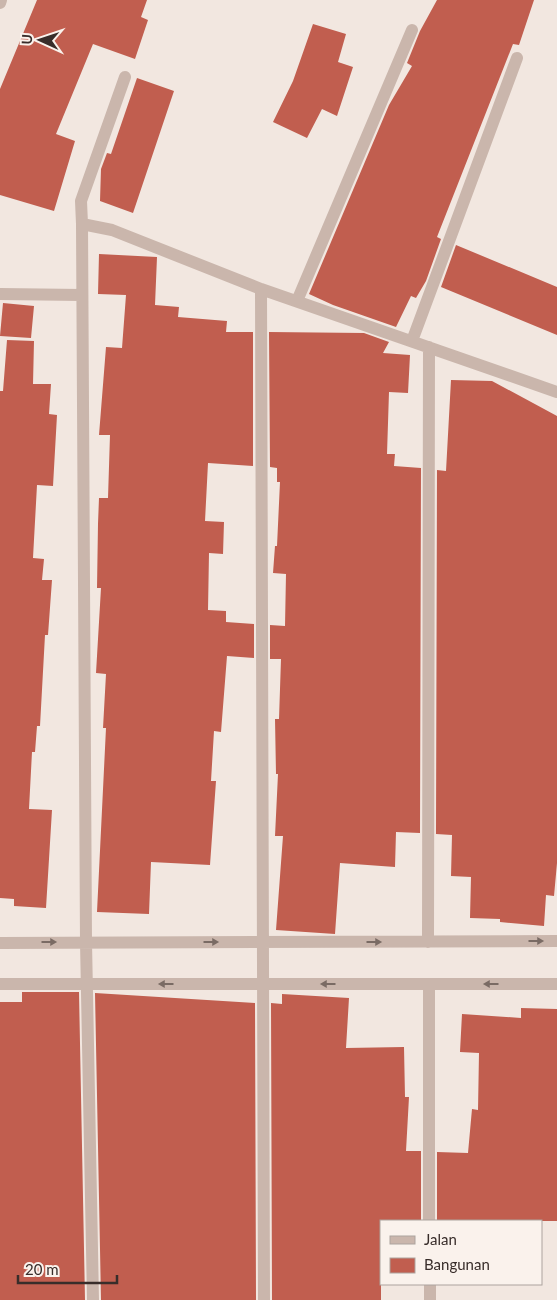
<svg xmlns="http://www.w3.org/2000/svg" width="557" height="1300" viewBox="0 0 557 1300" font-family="Lato,sans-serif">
	<rect width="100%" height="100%" fill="#f2e7e0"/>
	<path fill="#c15e4f" d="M37,0H147L141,17L148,20L135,59L93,44L56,134L75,141L54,211L0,195V89Z
		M437,0H534L519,45L513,44L437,237L441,239L426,281L416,298L411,296L396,327L333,305L309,294L389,105L412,66L407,63L420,31Z
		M313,24L346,34L338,62L353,67L337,116L322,109L307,138L273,122L293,81Z
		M137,78L174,91L133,213L100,201L101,169L107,153L111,154Z
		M456,245L557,287V335L441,287Z
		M99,254L157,257L155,305L179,307L178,317L227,321L226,332H253V466L208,463L205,521L224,522L223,554L209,553L208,610L226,611V622L254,624V658L227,656L221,732L214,731L211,781H216L210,865L151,862L149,914L97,912L106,728H103L106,674L96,673L101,588H97L98,524L99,498H108L110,435H99L106,347L122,348L126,295L98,294Z
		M3,303L34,306L31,338L0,336Z
		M269,332L364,333L389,342L383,353L410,355L408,393L389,392L387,454H395L394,466L421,468L420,833L396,832L395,867L340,863L335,934L276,930L283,836H275L278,774H276L275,719H279L281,659H270V625L285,626L286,574L273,573L275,546H277L280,482H277V468L270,467Z
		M7,340L34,341L33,384H51L49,414L57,415L53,486L37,485L33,558L44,559L42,580H52L48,635H45L40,726H37L35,752H32L29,809L52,810L46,908L14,906V899L0,898V391H3Z
		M451,380L492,381L557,416V863L554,896L546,895L544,926L500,922V919L470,918L471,877L451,876L452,835L436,834L437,470L446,471Z
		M22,992H79L85,1300H0V1002H22Z
		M95,993L255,1003L256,1300H101Z
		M282,994L349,998L346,1048L404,1047L405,1097H409L406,1151H421V1221H381V1300H272L271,1003L282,1004Z
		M521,1008L557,1009V1221H437V1152L468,1153L472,1109L478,1110L479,1053L460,1052L462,1014L521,1018Z"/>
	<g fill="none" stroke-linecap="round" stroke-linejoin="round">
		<path stroke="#cab6ac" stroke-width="12" d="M0,3L1,0
			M82,224L81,201L125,77
			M261,289L264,1300
			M0,294L82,295
			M297,301L412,30
			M412,341L517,58
			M428,942L429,347
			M0,943L557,941
			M0,984H557
			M429,984V1221
			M430,1284V1300
			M93,1300L86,942L82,224L112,230L261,289L557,392"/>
	</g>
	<defs><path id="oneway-solid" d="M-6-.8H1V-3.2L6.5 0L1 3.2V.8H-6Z" transform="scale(1.25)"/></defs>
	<g fill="#7a6b64">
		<use href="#oneway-solid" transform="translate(536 941)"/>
		<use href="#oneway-solid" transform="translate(49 942)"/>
		<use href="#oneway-solid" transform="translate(211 942)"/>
		<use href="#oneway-solid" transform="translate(374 942)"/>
		<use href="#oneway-solid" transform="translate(166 984) rotate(180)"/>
		<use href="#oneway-solid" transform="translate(328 984) rotate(180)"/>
		<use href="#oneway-solid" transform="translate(491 984) rotate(-180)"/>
	</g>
	<rect x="380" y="1220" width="162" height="65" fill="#faf2ec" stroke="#aca39e"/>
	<rect x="390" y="1236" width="25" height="8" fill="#cab6ac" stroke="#aca39e"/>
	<text x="424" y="1245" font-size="15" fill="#382d2a">Jalan</text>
	<rect x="390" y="1258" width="25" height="15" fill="#c15e4f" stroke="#aca39e"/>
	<text x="424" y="1270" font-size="15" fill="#382d2a">Bangunan</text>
	<g transform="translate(40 40) rotate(273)" stroke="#faf2ec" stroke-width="4" paint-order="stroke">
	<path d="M0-4L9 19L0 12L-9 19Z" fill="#382d2a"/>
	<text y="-8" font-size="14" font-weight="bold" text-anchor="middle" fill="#382d2a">U</text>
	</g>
	<path d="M18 1275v8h99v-8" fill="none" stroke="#382d2a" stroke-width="2.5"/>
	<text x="25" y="1275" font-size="15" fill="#382d2a" stroke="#faf2ec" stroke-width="4" paint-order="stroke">20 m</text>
</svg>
